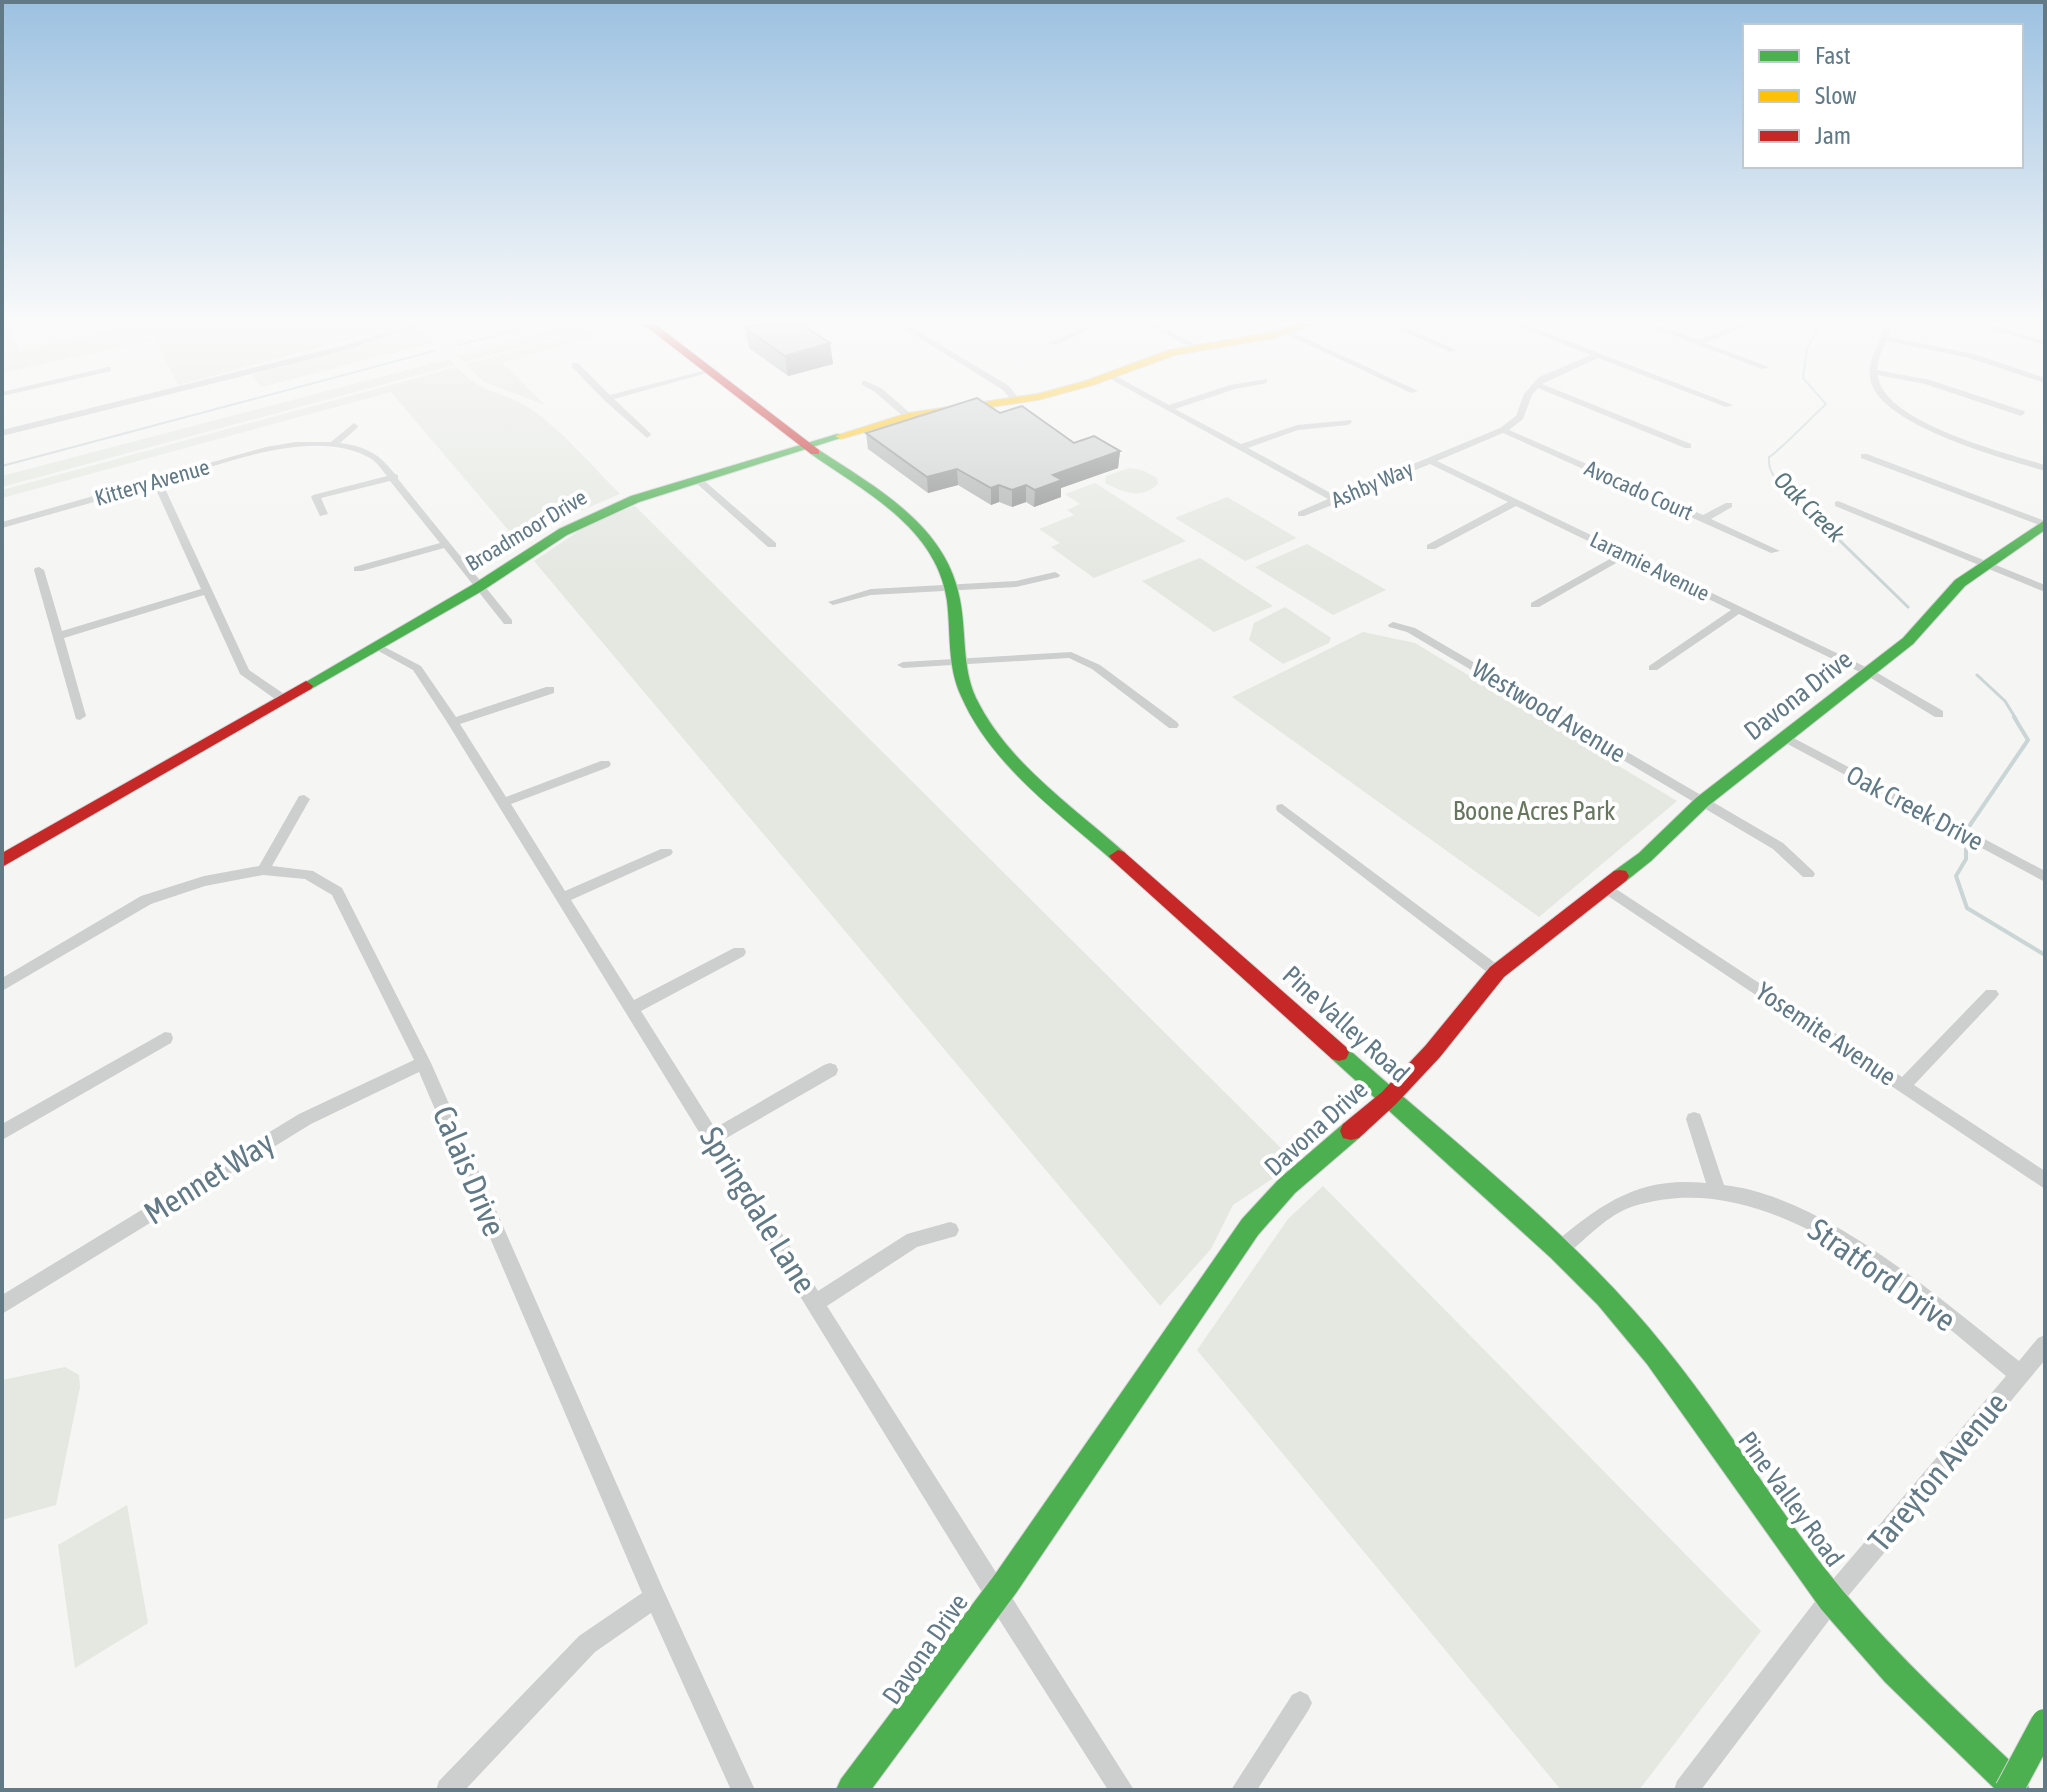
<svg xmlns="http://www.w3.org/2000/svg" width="2047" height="1792" viewBox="0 0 2047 1792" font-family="'Asap Condensed',sans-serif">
	<rect width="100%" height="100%" fill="#f5f5f3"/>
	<path fill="#e5e8e1" d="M2,324H9L19,350L141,324H406L178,385L155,340L2,373Z
		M575,324H583L589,329L464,362L458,356Z
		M418,330L435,342L262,387L251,375Z
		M591,331L597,336L503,363L545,405L484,382L466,364Z
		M449,359L455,365L2,487V476Z
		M457,367C480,394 504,391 531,409C564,432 592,466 620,494L568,516L521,545L391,392L2,498V490Z
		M1129,468L1142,470L1157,478L1158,484C1142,500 1122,492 1105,483L1106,476Z
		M1095,483L1186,541L1094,578L1051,547L1060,543L1039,529L1074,515L1067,510L1080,504L1065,494Z
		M1227,497L1297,538L1245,561L1175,518Z
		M635,506L1296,1163L1233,1205L1211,1249L1160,1306L534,561L592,522Z
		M1307,544L1386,590L1333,615L1255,567Z
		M1200,558L1273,606L1214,632L1142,581Z
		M1285,607L1331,638L1329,643L1283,664L1249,640L1254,623Z
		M1363,632L1415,643L1677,801L1539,917L1232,697Z
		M1323,1186L1761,1631L1639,1790H1561L1197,1350L1288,1219Z
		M65,1367L79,1375L80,1387L56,1505L2,1520V1380Z
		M127,1505L148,1623L75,1668L58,1545Z"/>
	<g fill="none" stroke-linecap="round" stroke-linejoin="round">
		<path stroke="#cad5d6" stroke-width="2" d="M152,324L156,329L179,324
			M325,324L336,328L368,324
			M377,324H384
			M458,345L542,324
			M2,466L434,351
			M1797,499C1784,487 1767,476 1769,457C1775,455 1817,412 1826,404L1803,378L1807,348L1821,324"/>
		<path stroke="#cad5d6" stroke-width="3" d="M1795,497L1908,607
			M1977,675L2005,701L2016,719"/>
		<path stroke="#cad5d6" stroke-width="4" d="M1970,825L2028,740L2014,717
			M1966,847V859L1956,876L1967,908L2045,955"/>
		<defs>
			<path id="fast" d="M837,434L847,436L639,502L567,535L482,591L311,689L306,691L299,686L472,585L559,529L631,496Z
				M811,450H819C875,487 944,524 959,595C967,629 961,665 976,698C1007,762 1072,806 1124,852L1127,856L1124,860H1112C1058,812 991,765 961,696C947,666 951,633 947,601C937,528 865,492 811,454Z
				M2045,520V530L1965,586L1913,644L1708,806L1651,861L1626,881H1614L1611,876L1614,871L1639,853L1696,798L1903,638L1955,580Z
				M1339,1045L1346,1047C1452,1141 1576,1236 1664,1346C1728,1424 1778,1513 1843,1591C1899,1658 1963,1716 2026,1776L2029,1790H1996L1885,1682L1821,1609L1647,1364L1598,1305L1551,1258L1332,1059L1329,1053L1332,1047Z
				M1351,1122L1359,1124L1362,1131L1359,1138L1295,1193L1258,1235L1016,1593L871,1790H836L841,1779L996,1573L1242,1219L1279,1179L1343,1124Z"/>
			<path id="slow" d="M1300,324H1317L1273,338L1175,355L1093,385L1038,400L909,419L841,439L835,436L908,413L1037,394L1085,381L1169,350L1272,332Z"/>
			<path id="jam" d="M643,324H655L819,450V454H811Z
				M306,681L313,686L311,689L2,867V853Z
				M1118,850L1124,852L1346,1047L1349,1053L1346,1059L1339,1061L1332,1059L1112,860L1109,856Z
				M1620,870L1626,871L1629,876L1626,881L1504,977L1440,1057L1396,1104L1359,1138L1351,1140L1343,1138L1340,1131L1343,1124L1382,1092L1426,1045L1490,967L1614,871Z"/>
		</defs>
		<use href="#fast" stroke="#d1d3d3" stroke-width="2"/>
		<use href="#slow" stroke="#d1d3d3" stroke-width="2"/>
		<use href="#jam" stroke="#d1d3d3" stroke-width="2"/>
		<path fill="#cdcece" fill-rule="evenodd" d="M413,324H425L347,350L2,436V430L341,346Z
			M897,324H906L1009,386L1020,400L1013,402L1003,390Z
			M1092,324H1102L1056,345L1049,343Z
			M1147,324H1157L1200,347L1193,349Z
			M1265,324H1275L1418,391L1411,393Z
			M1387,324H1397L1457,350L1450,352Z
			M1513,324H1524L1733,405L1726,407L1598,358L1542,384L1691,444V448H1685L1538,388L1532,395L1523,419L1509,430L1703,515L1726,503H1732V507L1711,519L1780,551L1771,553L1503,433L1437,461L1874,671L1943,711V717H1935L1866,675L1739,614L1657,670H1649V666L1731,610L1625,558L1539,607H1531V603L1617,555L1516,506L1435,549H1427V545L1508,502L1430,464L1340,502L1304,516H1298V512L1328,499L1105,376L1112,374L1169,405L1230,385L1267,379V383L1235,389L1175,409L1241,444L1297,425L1351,420L1352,422L1348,425L1298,430L1248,448L1336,496L1500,428L1516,416L1524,394L1539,377L1591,355Z
			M1643,324H1654L1698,340L1741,324H1752L1705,343L1769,367L1762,369Z
			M1884,324H1892L1889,337L1974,354L2045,378V383L1969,358L1887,341C1881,351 1878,359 1877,370L1930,380L2024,411L2025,413L2021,416L1925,384L1878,375C1881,422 2006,453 2045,465V471C2005,459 1874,424 1870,377C1867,355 1883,344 1884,324Z
			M1975,324H1988L2045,341V345Z
			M572,363H578L610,395L710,369L714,371L614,399L650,433L651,435L647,438L604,400L572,367Z
			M108,367H111V371L2,396V392Z
			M865,381L881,388L911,414V418H905L875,392L862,385V381Z
			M354,423L358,426L357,428L340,443C367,447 378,453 395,474L398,475V479L512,620V624H504L444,548L362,571H354V567L440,543L390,481L321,498L328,514L320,516L311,497L313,495L387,476C382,470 377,462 370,458C312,426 221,465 162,482L249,670L287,696V702H279L240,674L204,595L64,638L86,716L80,720L76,719L34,570L35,568L39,567L44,570L62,631L201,589L154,485L2,528V522L266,447L295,442H331Z
			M1861,454H1867L2045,521V527L1861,458Z
			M695,478H701L776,543V547H768L695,482Z
			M1838,501L2045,585V592L1835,506V502Z
			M1055,572L1060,575L1059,577L1016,587L871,595L833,605L828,602L871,589L1016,581Z
			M1393,622L1415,628L1783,843L1813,871L1815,874L1813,877H1803L1773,849L1407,632L1389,627L1388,625Z
			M377,643L421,666L456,717L546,687H554V693L460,724L506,797L601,761H609L611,764L609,767L511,804L565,891L661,849H671L673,852L671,855L571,900L634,1000L734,948H744L746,952L744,956L641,1011L715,1128L824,1065L830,1063L836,1065L838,1070L836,1075L723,1140L818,1291L907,1234L950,1222L956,1224L959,1230L956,1236L917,1247L827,1306L1134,1790H1108L988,1602L447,722L413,670L373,648L371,646Z
			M1071,652L1100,665L1177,722L1179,725L1177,728H1169L1092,669L1069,658L903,668L897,665L903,662Z
			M1786,734L2045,871V882L1782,741L1780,738Z
			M304,795L310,799L272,866L313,871L342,888L344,892L431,1063L663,1589L755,1790H731L651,1613L595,1652L465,1790H436L439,1781L579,1636L642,1593L419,1072L311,1124L2,1314V1295L299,1114L414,1060L332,895L305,879L263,875L205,886L151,904L2,991V978L141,896L204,876L259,866L299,796Z
			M1282,804L1502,968L1504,972L1502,976H1492L1277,811L1276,808L1277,805Z
			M1607,883L1902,1077L1986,990H1996L1999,994L1996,998L1914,1085L2045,1171V1189L1602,892L1600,888Z
			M165,1032L171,1033L173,1038L171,1043L2,1140V1124Z
			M1694,1112L1700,1114L1702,1119L1724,1185C1826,1197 1940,1299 2019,1361L2038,1338L2045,1335V1360L1839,1607L1701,1790H1674L1677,1781L1823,1591L2006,1376C1908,1296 1773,1163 1634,1206C1608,1214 1586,1239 1565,1256L1559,1258L1553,1256L1550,1250L1553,1244C1602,1203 1639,1176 1706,1183L1686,1119L1688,1114Z
			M1300,1691L1308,1695L1312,1703L1308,1711L1257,1790H1231L1292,1695Z"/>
		<use href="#fast" fill="#4caf50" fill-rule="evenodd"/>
		<use href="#slow" fill="#ffc107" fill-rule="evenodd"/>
		<use href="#jam" fill="#c62828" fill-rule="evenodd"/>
		<defs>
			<path id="fast-bridge" d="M2009,1790L2045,1723"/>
		</defs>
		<use href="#fast-bridge" stroke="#d2d3d3" stroke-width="30" stroke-linecap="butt"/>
		<use href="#fast-bridge" stroke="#4caf50" stroke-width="28"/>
	</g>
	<path fill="#b0b2b2" d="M745,328L830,343L833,364L788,376L749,348Z
		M1000,413L1074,443L1120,451L1118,468L1061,488V497L1034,507L1026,502L1012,507L999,502L991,505L958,485L928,493L868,449L866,433Z"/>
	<path fill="#909191" d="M830,343L833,364L788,376L785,356Z
		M1120,451L1118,468L1061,488V497L1034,507L1035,490L1053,475Z
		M957,469L958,485L928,493L927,477Z
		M999,485V502L991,505V488Z
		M1026,485V502L1012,507V490Z"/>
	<path fill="#cdcfcf" stroke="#909191" stroke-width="2" d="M760,324H801L830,343L785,356L745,328Z
		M977,398L1000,413L1022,406L1074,443L1094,436L1120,451L1053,475L1062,480L1035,490L1026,485L1012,490L999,485L991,488L957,469L927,477L866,433Z"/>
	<linearGradient id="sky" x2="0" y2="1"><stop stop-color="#9cc1e1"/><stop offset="0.56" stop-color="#fafafa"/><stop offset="1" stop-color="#fafafa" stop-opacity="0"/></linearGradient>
	<rect width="2047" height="575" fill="url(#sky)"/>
	<g text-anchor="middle" stroke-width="8" stroke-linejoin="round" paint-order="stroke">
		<g font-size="22" fill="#627986" stroke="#fff">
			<text transform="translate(152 482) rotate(-16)" y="8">Kittery Avenue</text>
			<text transform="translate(1372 484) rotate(-23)" y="8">Ashby Way</text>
			<text transform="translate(1639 490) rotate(24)" y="8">Avocado Court</text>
			<text transform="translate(526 530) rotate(-31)" y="8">Broadmoor Drive</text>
			<text transform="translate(1650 566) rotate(26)" y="8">Laramie Avenue</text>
		</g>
		<g font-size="24" font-style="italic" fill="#59767c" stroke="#fff">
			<text transform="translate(1809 507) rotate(45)" y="8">Oak Creek</text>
		</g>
		<g font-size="26" fill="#627986" stroke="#fff">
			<text transform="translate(1798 695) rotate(-38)" y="9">Davona Drive</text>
			<text transform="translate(1549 711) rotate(31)" y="9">Westwood Avenue</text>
			<text transform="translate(1915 808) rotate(28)" y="9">Oak Creek Drive</text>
			<text transform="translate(1346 1024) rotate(42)" y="9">Pine Valley Road</text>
			<text transform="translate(1826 1034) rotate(34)" y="9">Yosemite Avenue</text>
			<text transform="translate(1316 1128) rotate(-42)" y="9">Davona Drive</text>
			<text transform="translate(1791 1499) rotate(54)" y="9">Pine Valley Road</text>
			<text transform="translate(925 1649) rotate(-55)" y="9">Davona Drive</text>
		</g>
		<g font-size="26" fill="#66775e" stroke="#fff">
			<text x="1534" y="820">Boone Acres Park</text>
		</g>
		<g font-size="32" fill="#627986" stroke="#fff">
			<text transform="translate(469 1171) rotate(67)" y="11">Calais Drive</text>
			<text transform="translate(209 1178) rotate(-32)" y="11">Mennet Way</text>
			<text transform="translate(758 1210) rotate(58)" y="11">Springdale Lane</text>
			<text transform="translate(1882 1275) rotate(35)" y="11">Stratford Drive</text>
			<text transform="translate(1938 1472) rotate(-50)" y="11">Tareyton Avenue</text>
		</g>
	</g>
	<rect width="2047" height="1792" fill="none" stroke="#627986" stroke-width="8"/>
	<rect x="1743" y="24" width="280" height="144" fill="#ffffff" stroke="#c0c9cf" stroke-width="2"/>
	<rect x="1759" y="50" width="40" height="12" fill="#4caf50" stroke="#c0c9cf" stroke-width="2"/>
	<text x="1815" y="64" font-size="24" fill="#627986">Fast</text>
	<rect x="1759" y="90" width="40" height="12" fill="#ffc107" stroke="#c0c9cf" stroke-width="2"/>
	<text x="1815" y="104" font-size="24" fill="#627986">Slow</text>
	<rect x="1759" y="130" width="40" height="12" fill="#c62828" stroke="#c0c9cf" stroke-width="2"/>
	<text x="1815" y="144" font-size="24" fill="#627986">Jam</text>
</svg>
